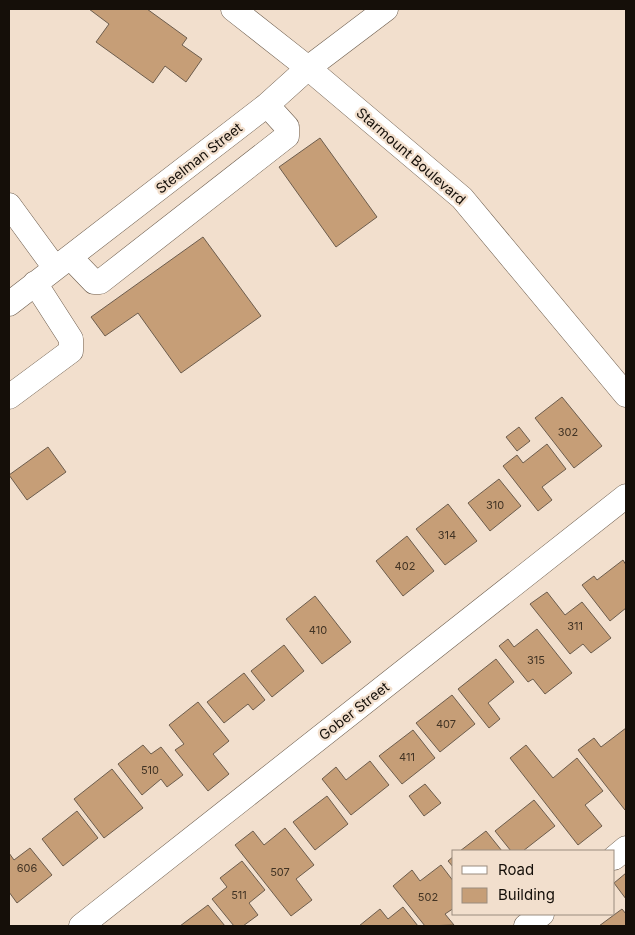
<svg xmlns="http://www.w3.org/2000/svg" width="635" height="935" viewBox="0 0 635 935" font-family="Inter,sans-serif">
	<rect width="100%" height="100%" fill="#f2dfcd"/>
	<path fill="#c69e77" stroke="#6d5d4d" d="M89,9H147L187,38L182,45L202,59L186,82L165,66L153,83L96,42L109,24Z
		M320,138L377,217L336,247L279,167Z
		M203,237L261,316L181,373L138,313L105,336L91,317Z
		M562,397L602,446L574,468L535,418Z
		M519,427L530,441L517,451L506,437Z
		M547,444L566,469L542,487L552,500L538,511L503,466L517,455L523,463Z
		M48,447L66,472L27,500L9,475Z
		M499,479L521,506L490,531L468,503Z
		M448,504L477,541L445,565L416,529Z
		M407,536L434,571L403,596L376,561Z
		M623,560L626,565V608L610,621L582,585L594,576L597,580Z
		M547,592L565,615L582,602L611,638L591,653L583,644L570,654L530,604Z
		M315,596L351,642L322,664L286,619Z
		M537,629L572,673L545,694L533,679L528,682L499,646L508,639L514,647Z
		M284,645L304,671L272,697L251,671Z
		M496,659L514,682L488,703L500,719L489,728L458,689Z
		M244,673L265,700L253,710L248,704L224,723L207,702Z
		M452,695L475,724L440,752L416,723Z
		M198,702L229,741L213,754L229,774L208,791L175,750L184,744L169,725Z
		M626,728V809L625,810L578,750L594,738L601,747Z
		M413,730L435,758L402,784L379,756Z
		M143,745L151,754L161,747L183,775L167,787L161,779L142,795L118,764Z
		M526,745L553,778L577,758L603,791L585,805L602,826L578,845L510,758Z
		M370,761L389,785L351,815L322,779L336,767L346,780Z
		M112,769L143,808L104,838L74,799Z
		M425,784L441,803L424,816L409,796Z
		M327,796L348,824L315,850L293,822Z
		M534,800L555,826L523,851H511L495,831Z
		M77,811L98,838L63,866L42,839Z
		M285,828L314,865L296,879L312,900L291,916L235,845L253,831L264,845Z
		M486,831L502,851H460Z
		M30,848L52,875L17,903L9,892V853L14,860Z
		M454,856V868L448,861Z
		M242,861L265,890L249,903L258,915L243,926H234L212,899L227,887L220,878Z
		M441,865L454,882V908L445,914L454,925L425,926L393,886L412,870L420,881Z
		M626,873V899L614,883Z
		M208,905L225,926H180Z
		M403,907L418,926H359L380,909L388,919Z
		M622,909L626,914V926H599Z"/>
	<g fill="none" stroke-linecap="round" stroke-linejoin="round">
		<defs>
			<path id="minor" d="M233,9L308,68L462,198L626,395
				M9,205L55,268
				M70,257L94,282H100L287,136V127L267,105
				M9,304L267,105L308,68L386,9
				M9,397L71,351V339L35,283
				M614,858L626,848
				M81,926L626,496
				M526,926L542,914"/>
		</defs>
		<use href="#minor" stroke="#6b5b4b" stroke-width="25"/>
		<use href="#minor" stroke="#fff" stroke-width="24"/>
	</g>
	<g text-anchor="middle" stroke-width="4.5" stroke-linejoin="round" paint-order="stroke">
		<g font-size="11" fill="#413324">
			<text x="568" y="436">302</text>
			<text x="495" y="509">310</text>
			<text x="447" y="539">314</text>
			<text x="405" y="570">402</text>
			<text x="575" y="630">311</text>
			<text x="318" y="634">410</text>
			<text x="536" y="664">315</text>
			<text x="446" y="728">407</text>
			<text x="407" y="761">411</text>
			<text x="150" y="774">510</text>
			<text x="27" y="872">606</text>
			<text x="280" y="876">507</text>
			<text x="239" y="899">511</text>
			<text x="428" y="901">502</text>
		</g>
		<g font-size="14" fill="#150f09" stroke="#f2dfcd">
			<text transform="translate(411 156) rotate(41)" y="5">Starmount Boulevard</text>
			<text transform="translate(199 158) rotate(-38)" y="5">Steelman Street</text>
			<text transform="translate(354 711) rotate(-38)" y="5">Gober Street</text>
		</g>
	</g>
	<rect width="635" height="935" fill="none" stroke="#150f09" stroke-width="20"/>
	<rect x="452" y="850" width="162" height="65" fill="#f2dfcd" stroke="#9a8c7f"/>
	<rect x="462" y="866" width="25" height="8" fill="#ffffff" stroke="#9a8c7f"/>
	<text x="498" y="875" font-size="15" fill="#150f09">Road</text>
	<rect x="462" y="888" width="25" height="15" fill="#c69e77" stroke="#9a8c7f"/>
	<text x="498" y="900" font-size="15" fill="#150f09">Building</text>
</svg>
